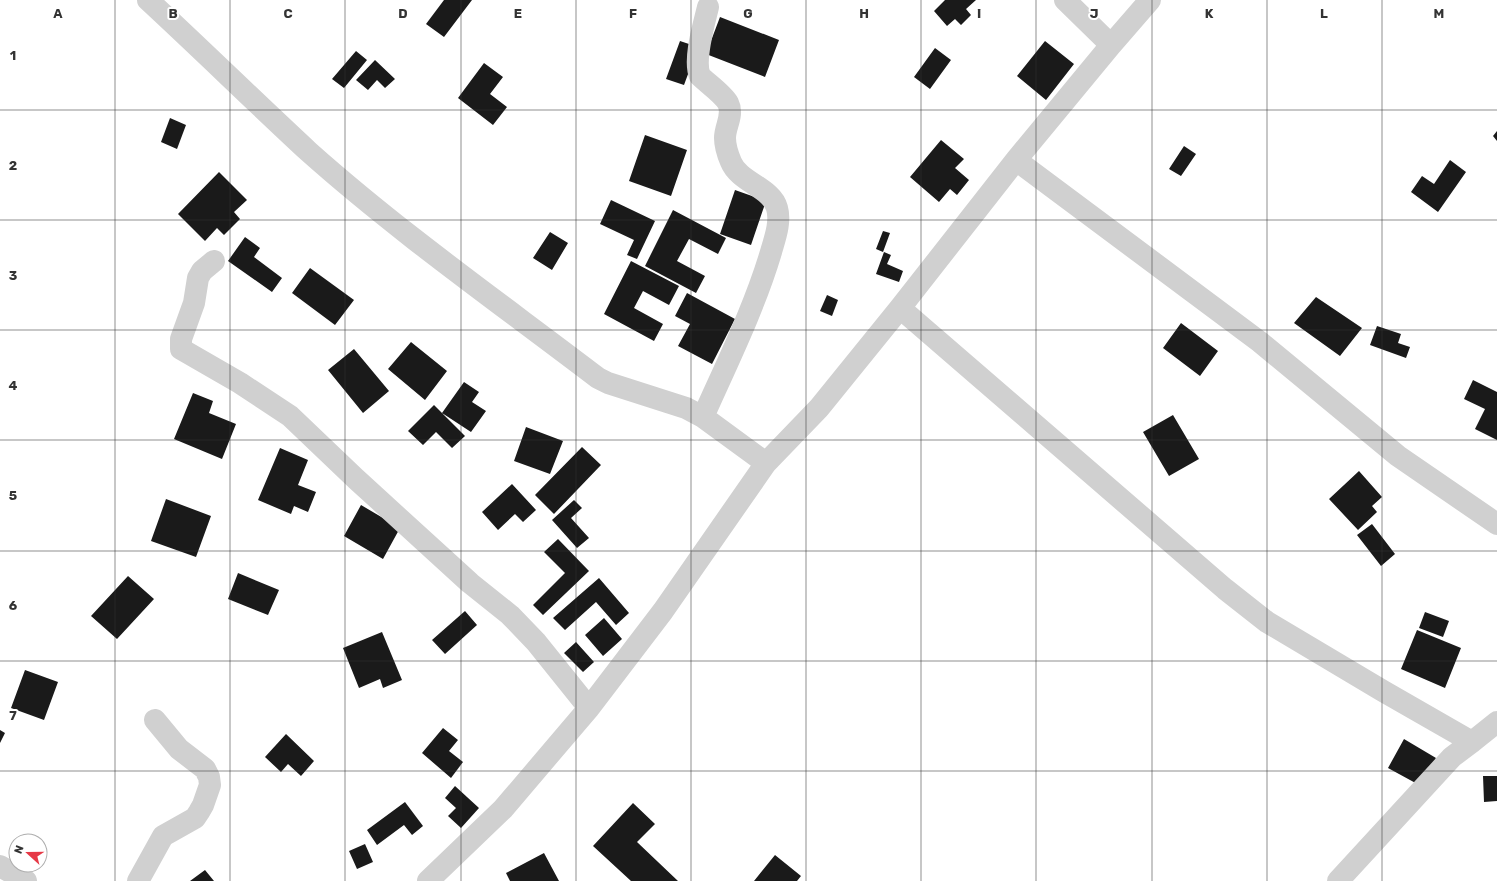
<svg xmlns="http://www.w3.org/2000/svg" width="1497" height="881" viewBox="0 0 1497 881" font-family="Rubik,sans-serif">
	<rect width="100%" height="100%" fill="#fff"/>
	<path fill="#1a1a1a" d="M444,0H472L444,37L426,24Z
		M945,0H976L966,9L971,15L961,25L955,19L947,26L934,11Z
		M720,17L779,40L765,77L706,54Z
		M680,41L698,47L684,85L666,79Z
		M1045,41L1074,64L1046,100L1017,76Z
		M935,48L951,60L930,89L914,77Z
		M356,51L367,60L344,88L332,79Z
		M375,60L395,79L385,88L377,80L368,90L356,80Z
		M484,63L503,77L490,94L507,107L493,125L458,98Z
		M170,118L186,125L177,149L161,142Z
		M1497,131V141L1493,136Z
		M645,135L687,150L671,196L629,181Z
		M941,140L964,159L955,168L969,180L957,195L950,189L939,202L910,177Z
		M1184,146L1196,154L1181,176L1169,169Z
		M1450,160L1466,172L1438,212L1411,192L1422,176L1434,184Z
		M219,172L247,200L234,212L240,219L224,235L217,228L205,241L178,214Z
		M735,190L766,201L751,245L720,234Z
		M611,200L655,221L637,259L627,255L634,240L600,224Z
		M673,210L726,238L718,254L689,239L677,261L705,276L696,293L645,266Z
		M883,231L890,233L883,252L876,249Z
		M550,232L568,243L552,270L533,258Z
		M245,237L260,248L254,257L282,278L272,292L228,261Z
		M884,252L891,255L887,264L903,271L899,282L876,274Z
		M631,261L679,286L669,305L643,291L634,308L663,324L654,341L604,314Z
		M310,268L354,300L335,325L292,293Z
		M687,293L735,319L712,364L678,346L690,324L675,316Z
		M827,295L838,300L832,316L820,311Z
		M1316,297L1362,328L1340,356L1294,323Z
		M1181,323L1218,351L1200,376L1163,348Z
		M1377,326L1401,334L1398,343L1410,347L1406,358L1370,345Z
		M411,342L447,371L425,400L388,369Z
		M354,349L389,391L363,413L328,370Z
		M1473,380L1497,392V440L1475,429L1485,409L1464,399Z
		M464,382L479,392L472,402L486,411L471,432L442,413L465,436L452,448L436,432L423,445L408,431L434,405L442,413Z
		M193,393L213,401L209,413L236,424L222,459L174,439Z
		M1173,415L1199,459L1169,476L1143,432Z
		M526,427L563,441L550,474L514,461Z
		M582,447L601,465L554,514L535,495Z
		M280,448L308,460L298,485L316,492L308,512L294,506L291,514L258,500Z
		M1359,471L1382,497L1372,506L1377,512L1358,530L1329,499Z
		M512,484L536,510L523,522L515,514L498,530L482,512Z
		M166,499L211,516L196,557L151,541Z
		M574,500L582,508L571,518L589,538L577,548L552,520Z
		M361,505L400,528L383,559L344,536Z
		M1372,524L1395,554L1381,566L1357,535Z
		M558,539L589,571L543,615L533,605L565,573L544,552Z
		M238,573L279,590L268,615L228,599Z
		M128,576L154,599L117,639L91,616Z
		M599,578L629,613L616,625L596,602L565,630L553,618Z
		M465,611L477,625L445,654L432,640Z
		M1425,612L1449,621L1443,637L1419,628Z
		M604,618L622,639L603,656L585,635Z
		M1417,630L1461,648L1445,688L1401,669Z
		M382,632L402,680L383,688L380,679L359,688L343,648Z
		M576,642L594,662L583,672L564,653Z
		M25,670L58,682L44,720L11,708Z
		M443,728L458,740L449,751L463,762L451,778L422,753Z
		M0,730L5,733L0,743Z
		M286,734L314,761L301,776L288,764L281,772L265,757Z
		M1404,739L1436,758L1421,786L1388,768Z
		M1483,776H1497V801L1484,802Z
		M455,786L479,808L461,828L448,816L456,808L445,798Z
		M405,802L423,826L412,835L404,825L377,845L367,830Z
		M633,803L655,824L637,842L678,881H631L593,846Z
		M365,844L373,862L357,869L349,851Z
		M544,853L559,881H510L506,873Z
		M775,855L801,876L797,881H754Z
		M205,870L214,881H190Z"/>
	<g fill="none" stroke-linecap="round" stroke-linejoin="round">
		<path stroke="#d0d0d0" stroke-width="22" d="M148,0C202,50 255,102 309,152C400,233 501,304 598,378L608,383L686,408L703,417L766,463
			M1065,0L1111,45
			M1016,160L1260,342L1398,456L1497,524
			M214,261L202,271L198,278L194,303L181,339V349L240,383L290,416L356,479L470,583L510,615L536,642L589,708
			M900,308L1225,589L1267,622L1383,691L1472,742
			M703,417C727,363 754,309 771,252C775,238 781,222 777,208C772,188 739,182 731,162C728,155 725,145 725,138C725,126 734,115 728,103C723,94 707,83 700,76C693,60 704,24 708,7
			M0,866L26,881
			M138,881L163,836L195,818L199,812L203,805L210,785L209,777L205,769L179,749L155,720
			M428,881L503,809L589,708L663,611L766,463L819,408L900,308L1016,160L1111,45L1150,0
			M1338,881L1452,757L1472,742L1497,722"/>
	</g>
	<path fill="none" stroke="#333" stroke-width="1" stroke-opacity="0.55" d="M115,0V881M230,0V881M345,0V881M461,0V881M576,0V881M691,0V881M806,0V881M921,0V881M1036,0V881M1152,0V881M1267,0V881M1382,0V881M0,110H1497M0,220H1497M0,330H1497M0,440H1497M0,551H1497M0,661H1497M0,771H1497"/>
	<g font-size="13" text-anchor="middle" font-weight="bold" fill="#333" stroke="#fff" stroke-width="4" stroke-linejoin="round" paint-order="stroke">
		<text x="58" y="18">A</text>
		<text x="173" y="18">B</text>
		<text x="288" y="18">C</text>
		<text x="403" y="18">D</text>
		<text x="518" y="18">E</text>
		<text x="633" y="18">F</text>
		<text x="748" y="18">G</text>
		<text x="864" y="18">H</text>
		<text x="979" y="18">I</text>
		<text x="1094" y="18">J</text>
		<text x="1209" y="18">K</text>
		<text x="1324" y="18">L</text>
		<text x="1439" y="18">M</text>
		<text x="13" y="60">1</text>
		<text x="13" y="170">2</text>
		<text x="13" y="280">3</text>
		<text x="13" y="390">4</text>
		<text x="13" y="500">5</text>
		<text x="13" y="610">6</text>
		<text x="13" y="720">7</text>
	</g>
	<g transform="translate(28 853) rotate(291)"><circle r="19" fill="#ffffff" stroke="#adadad"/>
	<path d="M0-3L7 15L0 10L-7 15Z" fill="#e63946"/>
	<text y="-6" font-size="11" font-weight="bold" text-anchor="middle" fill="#333333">N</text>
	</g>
</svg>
